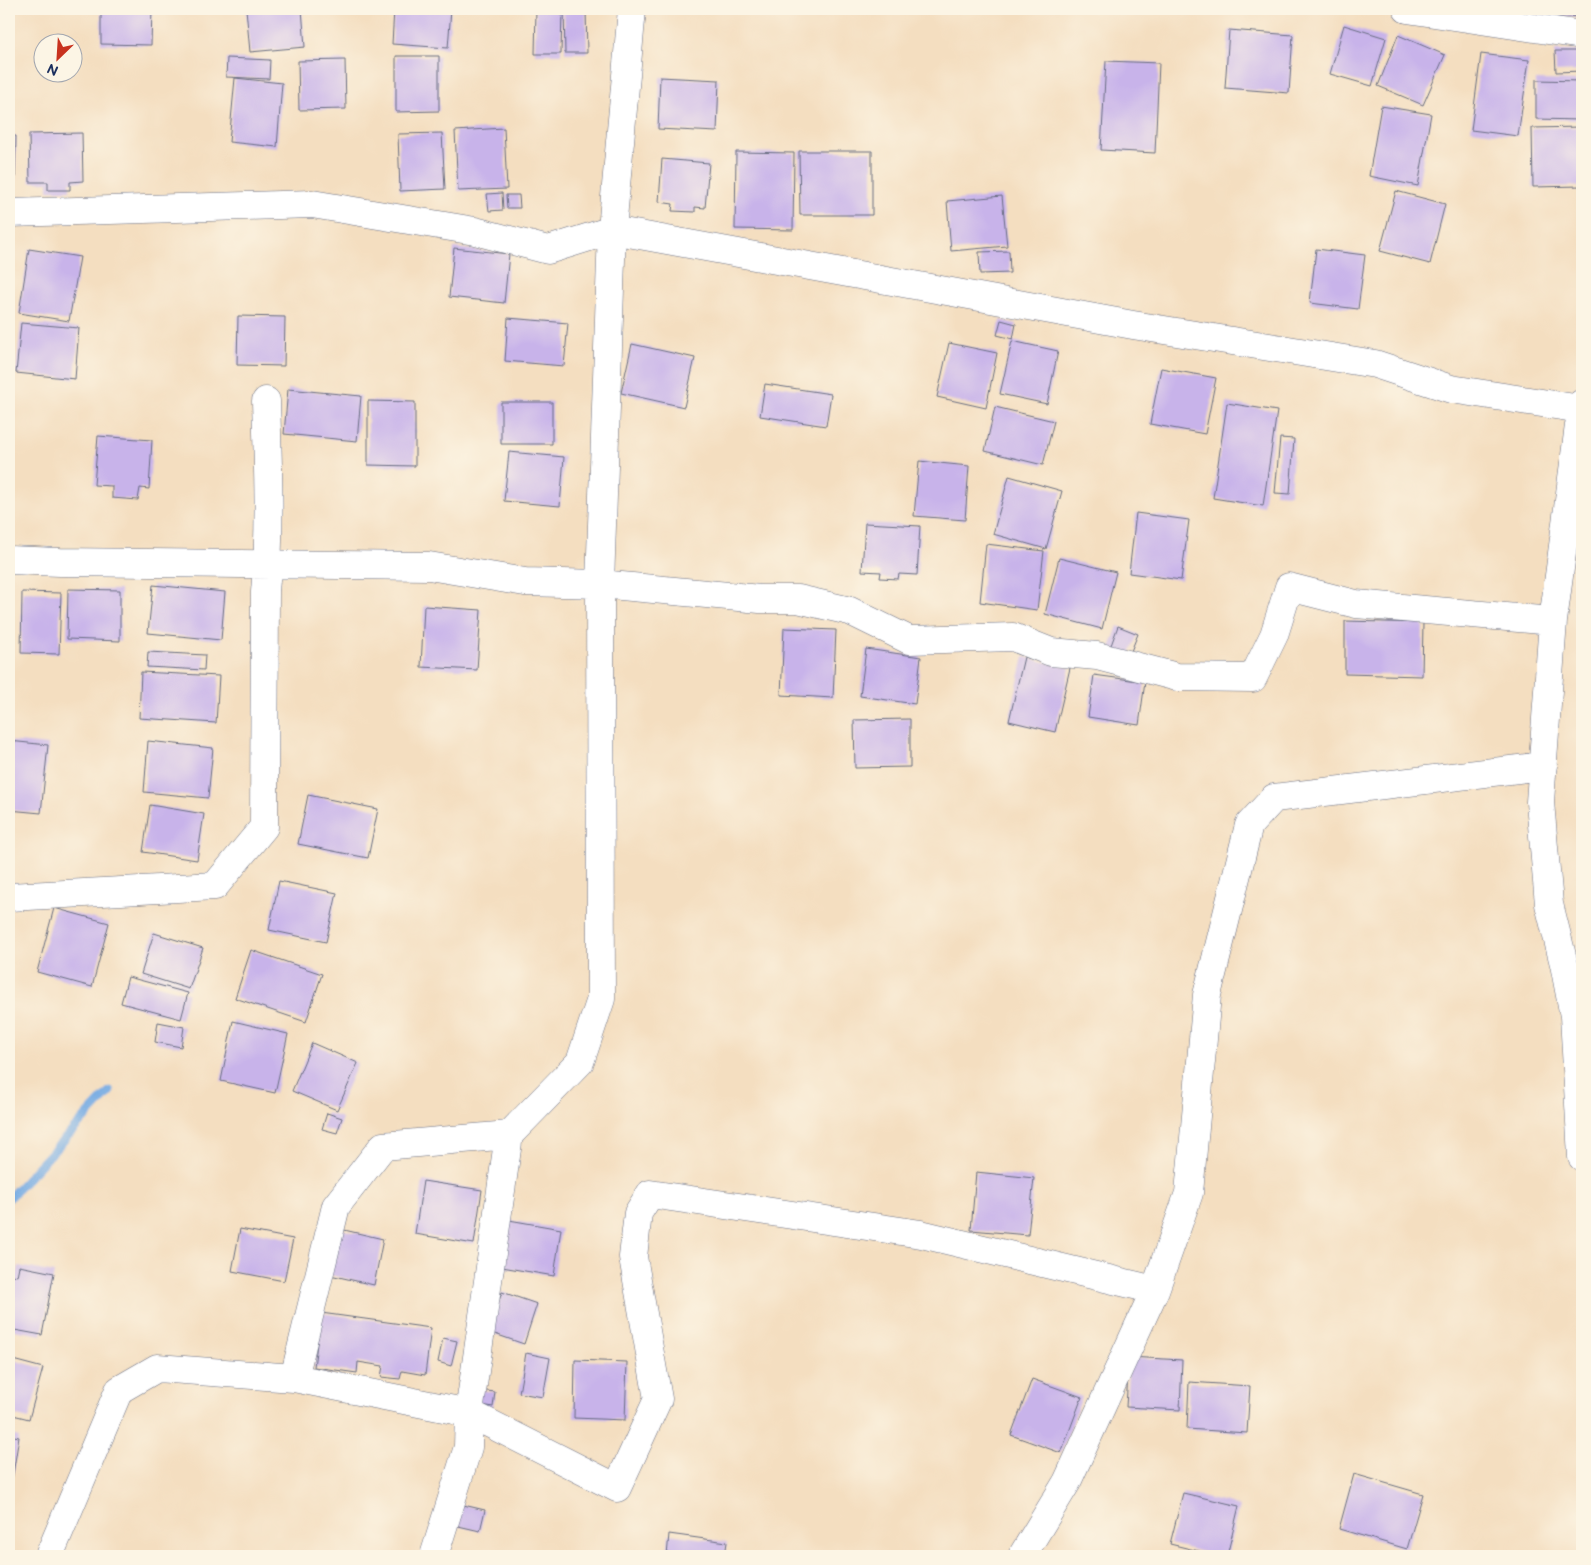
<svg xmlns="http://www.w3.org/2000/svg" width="1591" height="1565" viewBox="0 0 1591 1565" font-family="'Balsamiq Sans',sans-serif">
	<rect width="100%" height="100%" fill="#fcf5e5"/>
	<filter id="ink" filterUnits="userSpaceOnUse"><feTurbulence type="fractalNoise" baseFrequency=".02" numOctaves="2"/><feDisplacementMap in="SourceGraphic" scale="10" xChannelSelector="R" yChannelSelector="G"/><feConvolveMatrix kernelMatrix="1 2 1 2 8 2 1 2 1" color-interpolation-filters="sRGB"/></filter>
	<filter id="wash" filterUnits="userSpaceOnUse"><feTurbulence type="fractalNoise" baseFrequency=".0096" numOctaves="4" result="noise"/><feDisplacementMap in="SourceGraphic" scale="20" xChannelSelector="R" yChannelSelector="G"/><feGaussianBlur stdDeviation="1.12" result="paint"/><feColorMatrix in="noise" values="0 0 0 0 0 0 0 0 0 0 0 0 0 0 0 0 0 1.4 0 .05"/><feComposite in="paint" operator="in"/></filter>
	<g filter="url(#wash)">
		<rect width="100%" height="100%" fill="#f4dec0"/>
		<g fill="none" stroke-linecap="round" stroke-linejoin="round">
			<path stroke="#75aae3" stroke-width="9" d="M9,1198L110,1091"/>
		</g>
		<g id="blocks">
			<path fill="#c8b3ea" d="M9,9H12L10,27H9Z
				M101,9H152L151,45L101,44Z
				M246,9H302L305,47L250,52Z
				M394,9H451L448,48L392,44Z
				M536,9H562L561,54H535Z
				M564,9H586L587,53H565Z
				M1534,9H1582V17L1534,15Z
				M1344,25L1386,38L1372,86L1330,74Z
				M1229,30L1293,35L1289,93L1225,88Z
				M1398,35L1445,55L1423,105L1378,86Z
				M1555,51H1582V71L1556,72Z
				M1481,54L1529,60L1518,136L1471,130Z
				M396,56H439V111L396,112Z
				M227,58L270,60L269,79L226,77Z
				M345,60L346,109L299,110L298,61Z
				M1106,61L1159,63L1155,153L1101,150Z
				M660,77L719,80L717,132L658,129Z
				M235,78L282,83L277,147L229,142Z
				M1536,80L1581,81L1580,120L1536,119Z
				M1381,106L1431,114L1418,186L1369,176Z
				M1582,127V186L1533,187L1532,128Z
				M504,128L507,189L458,191L455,131Z
				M82,133L83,181L70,182V190H48V182H30L29,134Z
				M442,133L445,189L400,191L398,134Z
				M9,136H16L15,192H9Z
				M799,151H872V215H800Z
				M736,152L794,153L793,230L735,229Z
				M662,159L709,163L705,208L695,207V212L672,211L673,204L659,202Z
				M1396,191L1445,204L1430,264L1380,251Z
				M502,193L503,210L489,211L487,194Z
				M506,195H519L520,208H507Z
				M1002,196L1007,246L951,251L947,201Z
				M454,248L509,254L504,303L449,297Z
				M29,249L80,257L69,321L19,313Z
				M1316,249L1365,255L1358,309L1310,303Z
				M1009,251L1010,273L980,274L979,252Z
				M238,316L285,317L284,366L237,365Z
				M508,318L568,323L564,366L505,361Z
				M1001,320L1016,324L1013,339L997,335Z
				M21,323L79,328L75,379L16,373Z
				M1012,341L1058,351L1047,404L1000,394Z
				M949,343L997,353L986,408L937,397Z
				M632,344L695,358L684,407L621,393Z
				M1161,368L1216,378L1205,434L1150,424Z
				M765,384L831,394L826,426L760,416Z
				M288,389L361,396L357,441L284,434Z
				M368,401L415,402V466L368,465Z
				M501,402H552V444H501Z
				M1227,403L1277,411L1263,506L1213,498Z
				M995,407L1054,421L1043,465L985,451Z
				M98,436L152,440L149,489L140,488L138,500L112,498V486L94,485Z
				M1280,438L1294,439L1290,494L1275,493Z
				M509,452L564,457L560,506L504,501Z
				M919,461L969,466L965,520L914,516Z
				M1009,476L1062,491L1046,549L993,534Z
				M1136,513L1189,520L1181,580L1129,573Z
				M865,523L920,526L917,575L899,574L898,579L880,578L881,572L862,571Z
				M986,544L1044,551L1037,610L980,602Z
				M1059,558L1116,572L1102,629L1045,614Z
				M153,585L225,592L221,640L148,633Z
				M68,589L120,590V641L67,639Z
				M22,592L61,593L59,654L21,653Z
				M424,606L481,610L477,670L421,667Z
				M1345,621L1423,623L1422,676L1345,674Z
				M1118,626L1138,634L1129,656L1110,648Z
				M784,628L836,630L833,698L781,695Z
				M866,649L921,657L915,704L860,696Z
				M148,652L205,655L204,670L147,667Z
				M1024,657L1070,668L1055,732L1009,721Z
				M141,672L219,676L216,723L139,718Z
				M1094,675L1145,682L1139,725L1088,717Z
				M910,719V767L855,768L854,720Z
				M9,741L48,745L41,813L9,810Z
				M148,741L213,748L208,798L144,792Z
				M308,795L378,809L368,858L298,844Z
				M150,805L204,814L197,860L143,852Z
				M279,881L337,893L326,942L269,930Z
				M54,908L109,923L92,987L37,972Z
				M154,933L203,948L189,989L141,974Z
				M251,950L322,974L306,1022L235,998Z
				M128,977L188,993L181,1019L121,1003Z
				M233,1021L288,1034L275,1093L221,1081Z
				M158,1022L184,1027L181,1047L155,1042Z
				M312,1043L358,1063L337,1110L292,1091Z
				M327,1113L342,1118L337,1133L322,1129Z
				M976,1172L1034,1178L1028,1235L971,1230Z
				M423,1181L482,1190L474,1244L415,1234Z
				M509,1220L561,1229L554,1276L502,1267Z
				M240,1229L293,1239L284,1281L232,1271Z
				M340,1229L383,1239L374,1285L330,1275Z
				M19,1266L54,1273L42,1335L9,1329V1274L17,1276Z
				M502,1292L537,1304L524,1344L489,1332Z
				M321,1313L431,1328L425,1375L402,1371L400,1379L381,1377L383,1366L358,1362L357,1373L314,1367Z
				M443,1338L457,1341L451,1366L438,1362Z
				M526,1353L550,1358L543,1397L519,1393Z
				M1129,1357L1182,1360L1180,1410L1126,1407Z
				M9,1359L43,1368L29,1419L9,1414Z
				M575,1360L627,1362L625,1420L574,1418Z
				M1032,1379L1082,1397L1061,1453L1011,1435Z
				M1189,1382L1250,1386L1247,1433L1187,1429Z
				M479,1390L495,1392L493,1407L477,1404Z
				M9,1435L19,1437L10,1493H9Z
				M1354,1474L1423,1494L1407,1549L1339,1529Z
				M1183,1493L1239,1506L1227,1556H1219L1170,1544Z
				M459,1504L485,1510L480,1531L454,1525Z
				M669,1534L727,1542L725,1556H667Z"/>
		</g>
	</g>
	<g filter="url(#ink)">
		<use href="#blocks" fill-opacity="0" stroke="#676c80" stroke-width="1"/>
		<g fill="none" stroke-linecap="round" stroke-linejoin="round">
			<defs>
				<path id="street" d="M632,9L612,230L1133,325L1375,364L1451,389L1581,409
					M1407,9L1582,35
					M9,213L312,204L475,231L548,250L612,230L600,584L601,999L580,1062L509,1135L469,1413L468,1447L434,1556
					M1582,403L1553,621L1540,802L1549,904L1564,964L1574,1016L1582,1157
					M9,560L60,562L429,566L525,582L600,584L760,599H798L850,611L909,640L1013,637L1051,652L1097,656L1177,677L1253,678L1274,635L1289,587L1356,604L1553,621
					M9,897L215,886L264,827L265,592C271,529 268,464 266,401
					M294,1378L336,1206L383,1146L509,1135
					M49,1556L119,1390L157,1368L294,1378L469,1413L617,1488L658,1399L633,1257L638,1213L650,1194L921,1234L1155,1290
					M1022,1556L1067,1482L1155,1290L1189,1193L1207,995L1249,825L1274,798L1543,766"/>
			</defs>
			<use href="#street" stroke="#676c80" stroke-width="29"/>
			<use href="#street" stroke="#fff" stroke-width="28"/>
		</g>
	</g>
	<rect width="1591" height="1565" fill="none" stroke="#fcf5e5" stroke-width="30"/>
	<g transform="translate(58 58) rotate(205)"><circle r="24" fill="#fcf5e5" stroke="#a2a6af"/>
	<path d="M0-4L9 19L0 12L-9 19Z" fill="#c8321e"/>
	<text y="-8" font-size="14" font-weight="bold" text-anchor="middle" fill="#1b2f5e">N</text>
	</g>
</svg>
